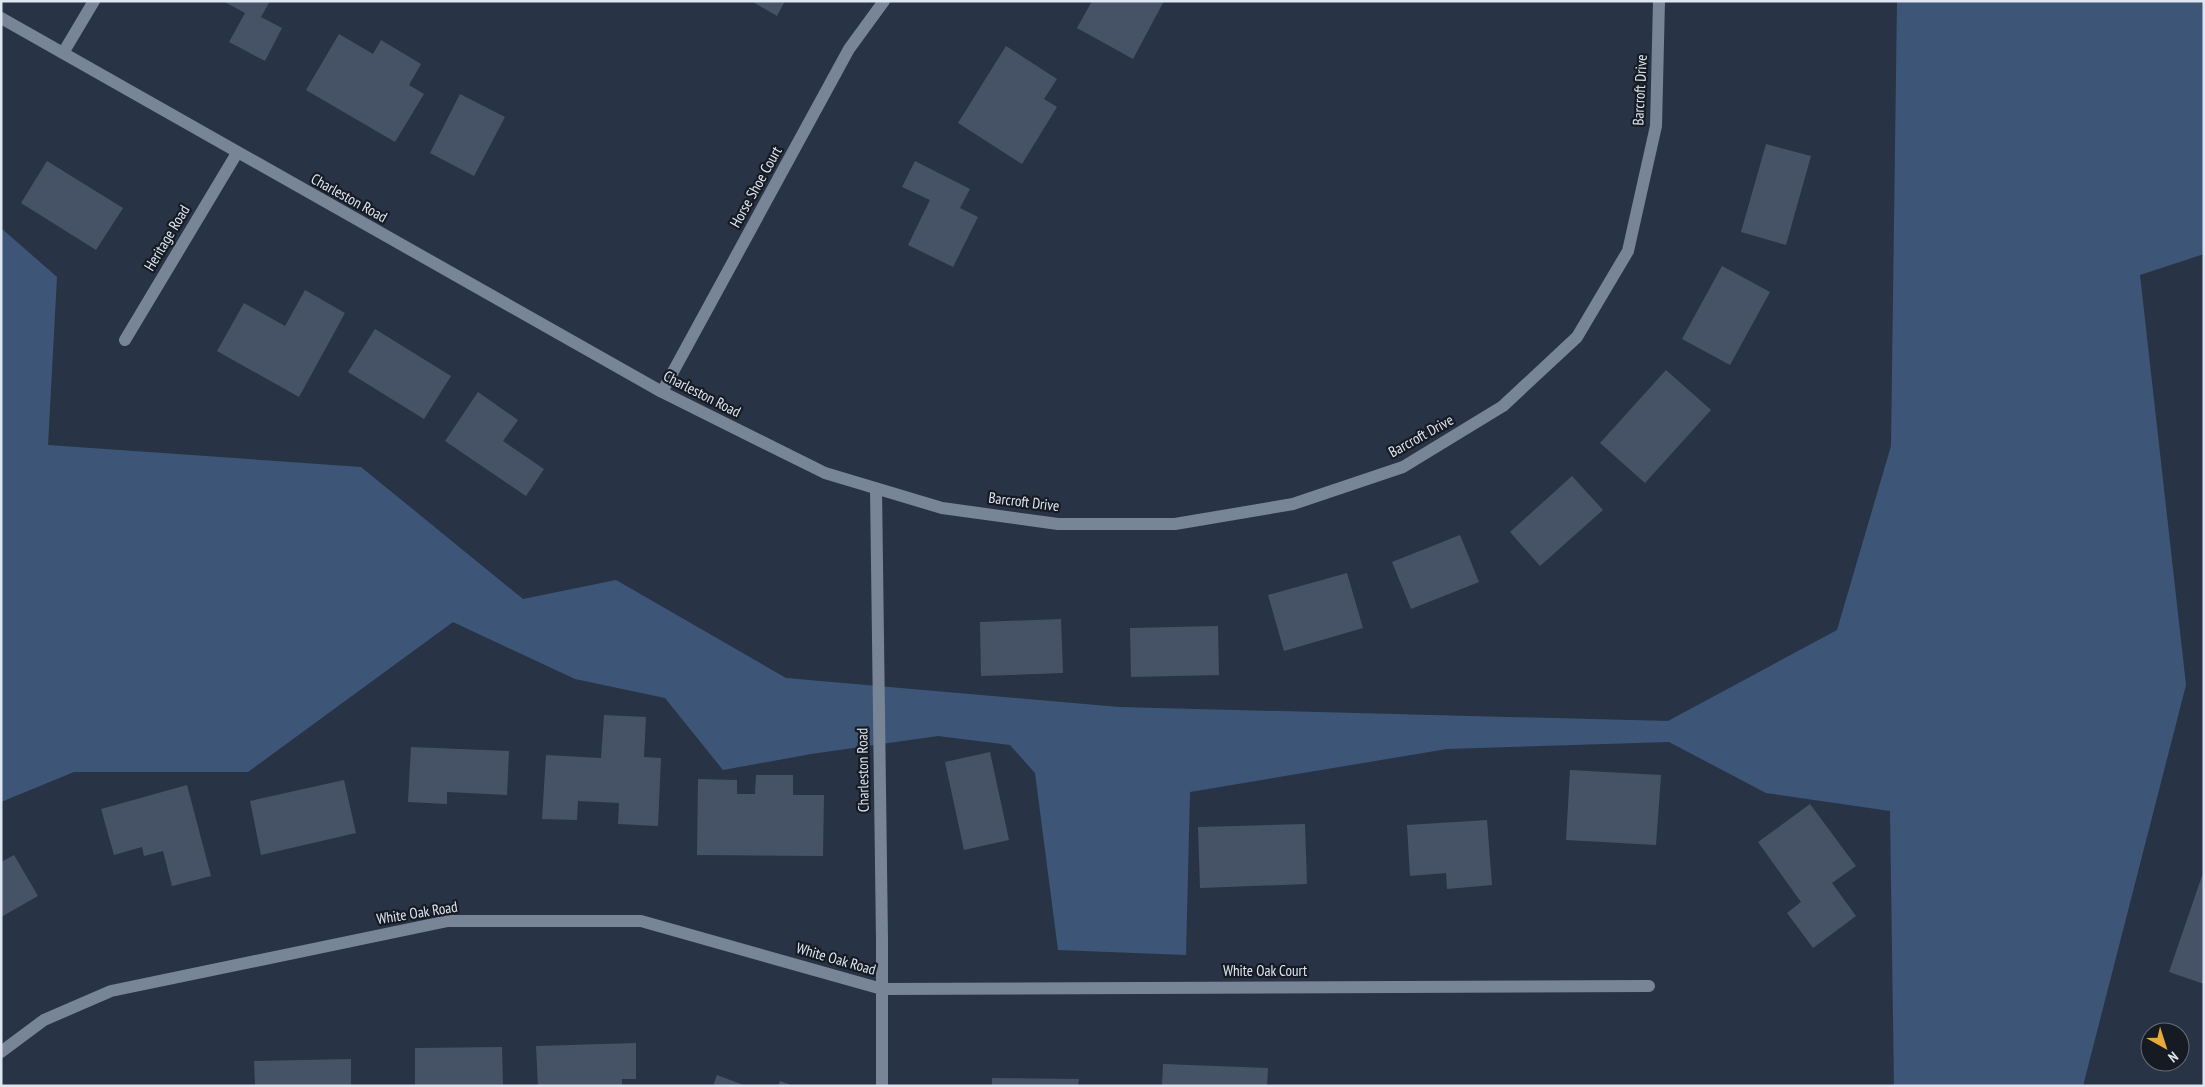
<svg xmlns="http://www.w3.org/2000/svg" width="2205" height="1087" viewBox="0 0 2205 1087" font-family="'PT Sans Narrow',sans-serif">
	<rect width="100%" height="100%" fill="#283445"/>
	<path fill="#3d5678" d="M1897,1H2204V254L2140,275L2186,685L2083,1086H1894L1890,811L1766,793L1669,742L1447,749L1190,792L1186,955L1058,950L1035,773L1010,745L938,736L811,754L723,770L665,698L575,679L453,622L248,772H74L1,802V228L57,277L48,445L361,467L523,599L616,580L786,678L1119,707L1668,721L1837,630L1891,446Z"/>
	<path fill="#465366" d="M223,1H270L261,17L282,28L265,61L229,42L245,13Z
		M751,1H785L777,16Z
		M1092,1H1164L1133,59L1077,28Z
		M339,34L373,54L381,40L421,64L409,85L424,94L395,142L306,90Z
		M1006,46L1057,79L1044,99L1057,107L1022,164L958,123Z
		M460,94L505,117L474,176L430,153Z
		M1766,144L1811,156L1786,245L1741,232Z
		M47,161L123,208L96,250L21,203Z
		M915,161L970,189L960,208L978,217L953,267L908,245L930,200L902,187Z
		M1722,266L1770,292L1730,365L1682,339Z
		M305,290L345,313L299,397L217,351L244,303L285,326Z
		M375,329L451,376L424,419L348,372Z
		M1666,370L1711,410L1645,483L1600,443Z
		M478,392L518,420L503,441L544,469L526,496L445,441Z
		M1572,476L1603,510L1540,566L1510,532Z
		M1460,535L1479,582L1411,609L1392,562Z
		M1347,573L1363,628L1284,651L1268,595Z
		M1061,619L1063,673L981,676L980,622Z
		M1218,626L1219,675L1131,677L1130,628Z
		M604,715L646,717L644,757L661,758L658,826L618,824L619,803L578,801L577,820L542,819L546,755L601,758Z
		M411,747L509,751L507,795L447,792V804L408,802Z
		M990,752L1009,840L964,850L945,762Z
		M1570,770L1661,775L1656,845L1566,840Z
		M756,775H793V795H824L823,856L697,855L698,779L737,780V794H755Z
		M344,780L356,833L261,855L250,801Z
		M187,785L211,876L172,886L163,851L144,856L142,847L114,855L101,809Z
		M1810,804L1856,866L1832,883L1856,916L1813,948L1787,913L1801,902L1758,842Z
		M1487,820L1492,885L1447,889L1446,873L1410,876L1407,825Z
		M1305,824L1307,884L1200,888L1198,827Z
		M14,855L38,896L1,917V862Z
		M2203,873L2204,874V984L2169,972Z
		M636,1043V1079H622V1086H538L536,1046Z
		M502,1047L503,1086H415V1048Z
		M351,1059V1086H255L254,1061Z
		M1163,1064L1268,1068L1267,1086H1162Z
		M717,1075L746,1086H713Z
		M992,1078L1079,1079L1078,1086H992Z
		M780,1081L794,1086H778Z"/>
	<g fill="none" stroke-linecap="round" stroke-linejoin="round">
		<path stroke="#788596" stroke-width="12" d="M1,18L662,392L825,473L942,508L1058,524H1175L1293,504L1403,467L1503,406L1577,337L1628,251L1656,126L1659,1
			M63,53L94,1
			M125,340L237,153
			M662,392L849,49L884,1
			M876,488L882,940V1086
			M1,1052L44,1020L111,991L448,921H641L882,989L1649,986"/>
	</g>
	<g text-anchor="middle" stroke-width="4.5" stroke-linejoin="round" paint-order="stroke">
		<g font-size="15" fill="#dde6f1" stroke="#161b23">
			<text transform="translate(1640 90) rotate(-87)" y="5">Barcroft Drive</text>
			<text transform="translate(756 187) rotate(-61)" y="5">Horse Shoe Court</text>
			<text transform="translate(349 198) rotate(29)" y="5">Charleston Road</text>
			<text transform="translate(167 238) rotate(-59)" y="5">Heritage Road</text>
			<text transform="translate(702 394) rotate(27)" y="5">Charleston Road</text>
			<text transform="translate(1421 436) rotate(-29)" y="5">Barcroft Drive</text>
			<text transform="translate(1024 502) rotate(7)" y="5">Barcroft Drive</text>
			<text transform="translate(863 770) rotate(-91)" y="5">Charleston Road</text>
			<text transform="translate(417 913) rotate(-9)" y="5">White Oak Road</text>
			<text transform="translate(836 959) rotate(16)" y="5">White Oak Road</text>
			<text x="1265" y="976">White Oak Court</text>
		</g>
	</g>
	<rect width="2205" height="1087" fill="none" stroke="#dde6f1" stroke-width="5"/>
	<g transform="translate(2165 1047) rotate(141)"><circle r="24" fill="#161b23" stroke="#666c75"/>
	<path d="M0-4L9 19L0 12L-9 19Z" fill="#eba93a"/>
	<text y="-8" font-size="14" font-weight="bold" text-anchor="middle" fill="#dde6f1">N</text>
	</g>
</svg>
